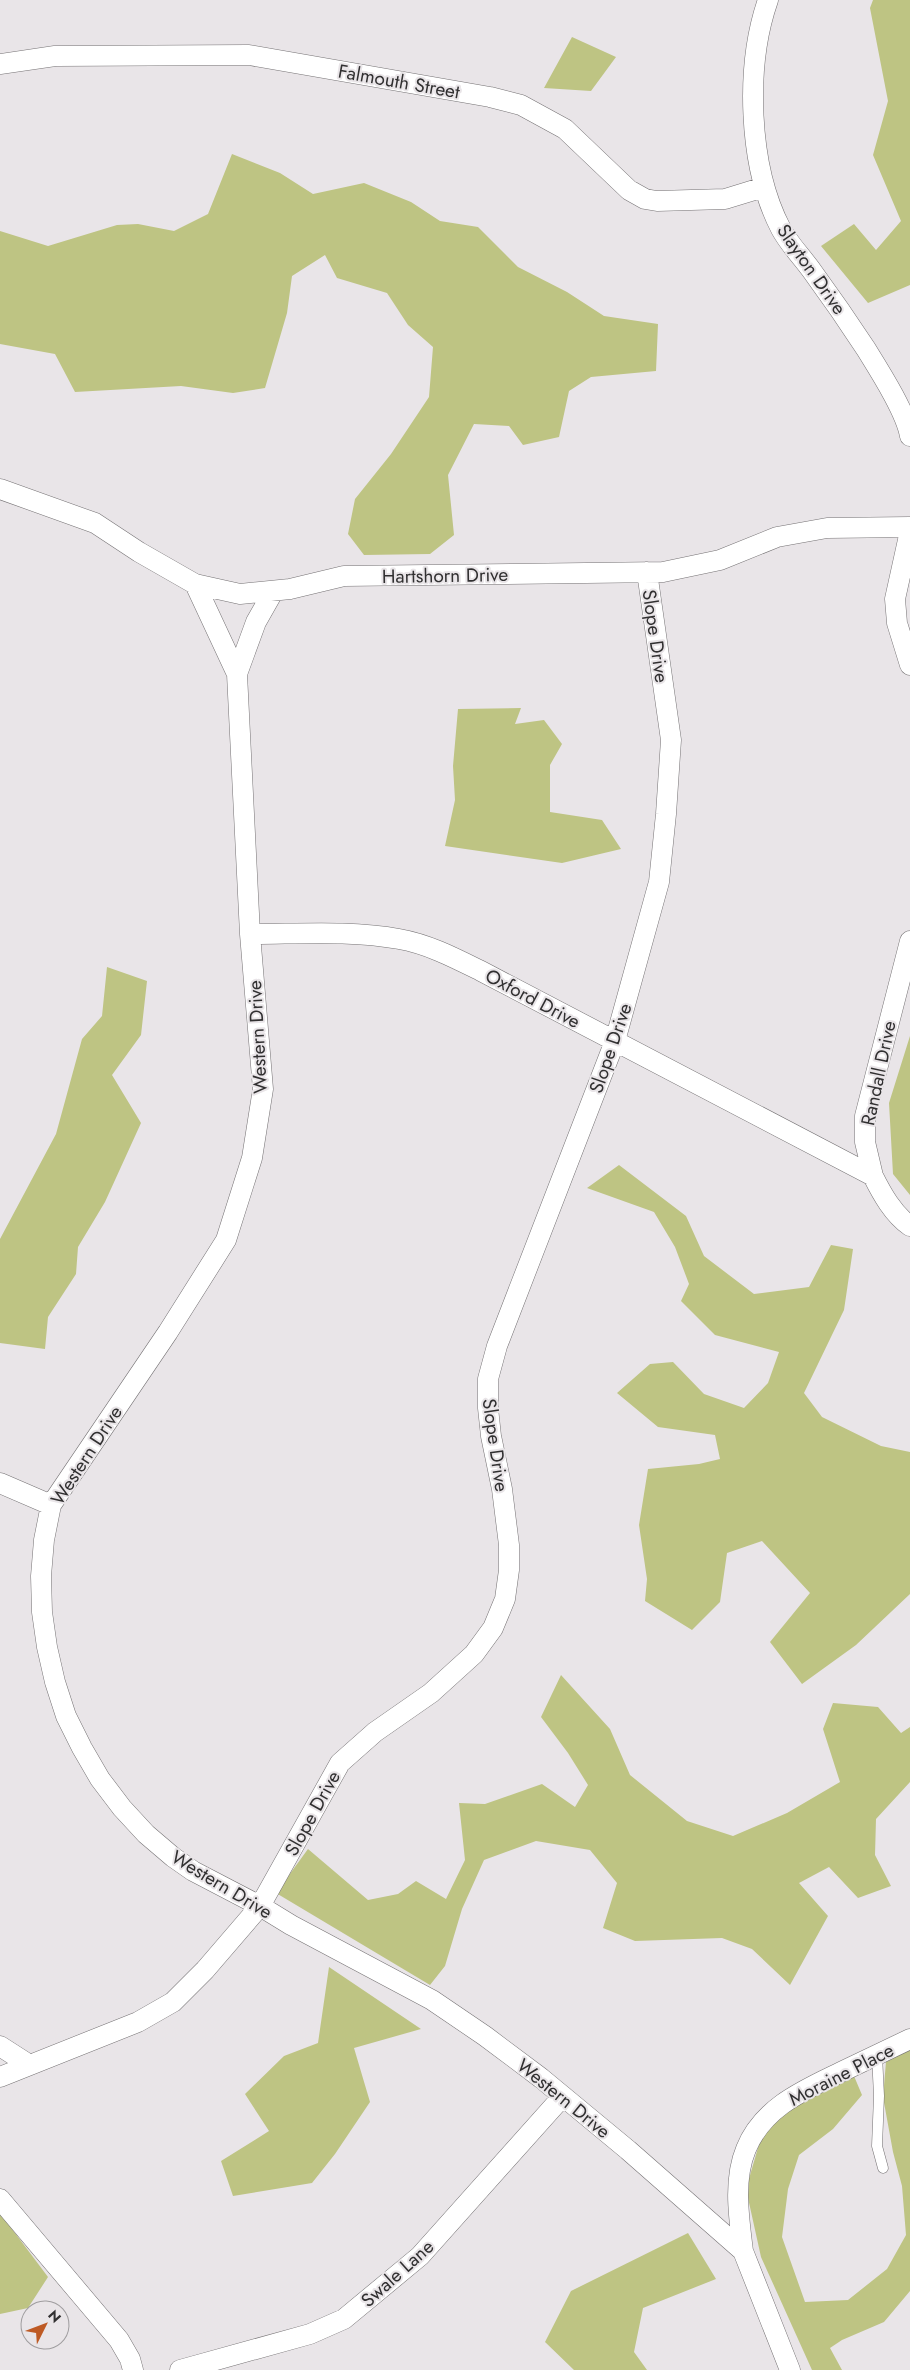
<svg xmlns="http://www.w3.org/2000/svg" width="910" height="2370" viewBox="0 0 910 2370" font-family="Jost,sans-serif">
	<rect width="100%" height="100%" fill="#e9e5e8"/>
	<path fill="#bec483" d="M873,0H910V285L868,303L821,246L854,224L876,250L901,221L873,155L888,101L870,8Z
		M572,37L616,57L591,91L544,88Z
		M232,154L280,173L313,194L364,183L411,202L440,221L478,227L518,267L567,292L604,316L658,324L656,371L591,377L569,391L559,437L523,445L509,426L474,424L448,475L454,535L430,554L364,555L348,534L355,499L391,454L429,397L433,347L408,325L387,293L337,278L325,255L292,276L287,313L265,388L233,393L181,386L75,392L55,354L0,344V231L48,246L117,225L138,224L174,231L208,214Z
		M521,708L515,724L544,720L562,744L550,765V812L602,820L621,849L562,863L445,846L455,800L453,766L458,709Z
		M107,967L147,981L141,1035L112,1075L141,1123L105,1202L78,1247L76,1274L48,1317L45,1349L0,1343V1239L56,1134L82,1039L102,1016Z
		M910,1036V1195L893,1174L889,1103Z
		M619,1165L686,1216L704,1256L754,1294L809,1287L831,1245L853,1249L844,1310L804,1393L822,1417L881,1446L910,1452V1594L856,1645L802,1684L770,1642L810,1593L762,1541L727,1553L720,1602L692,1630L645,1601L647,1579L639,1525L648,1469L699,1464L720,1459L715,1435L658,1427L617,1393L650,1364L673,1362L704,1394L744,1408L768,1383L779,1352L715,1335L681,1301L689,1284L675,1247L654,1212L587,1188Z
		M561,1675L610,1729L630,1775L687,1821L733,1836L787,1813L840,1782L823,1729L833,1703L878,1707L901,1733L910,1727V1782L876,1819L875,1855L891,1886L858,1898L829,1867L799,1883L828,1916L790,1985L752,1949L722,1938L635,1941L603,1928L617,1883L590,1850L536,1841L484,1860L462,1909L445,1966L430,1985L276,1893L308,1849L368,1900L398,1894L416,1881L446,1899L465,1860L459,1803L485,1804L542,1784L575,1807L588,1785L568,1753L541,1717Z
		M329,1967L421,2029L354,2048L370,2102L335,2154L312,2183L233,2196L221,2161L269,2131L245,2094L284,2056L318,2043Z
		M910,2049V2291L884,2322L842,2340L830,2348L842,2370H812L761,2257L746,2189L762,2134L795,2101L854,2076L862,2095L833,2129L799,2155L788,2189L782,2237L805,2302L848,2300L887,2269L906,2235L902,2186L893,2152L883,2097L886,2062Z
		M0,2213L48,2277L28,2308L0,2314Z
		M688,2233L716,2279L643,2308L634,2352L647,2370H574L545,2342L571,2291Z"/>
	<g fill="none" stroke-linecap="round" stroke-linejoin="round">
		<defs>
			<path id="service" d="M877,2055L879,2096L877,2146L883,2168"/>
			<path id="minor" d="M768,0C745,66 748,166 781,229C789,244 802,257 812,271C831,297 849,323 866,349C879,370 906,412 910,436
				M0,64L55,56L249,55L490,97L521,105L565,129L629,190L645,199L657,201L725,199L764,187
				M0,489L95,523L139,552L195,584L240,594L290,589L344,576L663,572L720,560L777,537L827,528L910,527
				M910,531L895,599L897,623L910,665
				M195,584L237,674
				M273,592L256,622L237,674L250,934L263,1089L252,1158L226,1240L168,1332L51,1505L44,1540L41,1576L42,1612L47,1647L55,1682L66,1716L82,1748L100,1779L122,1808L146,1834L173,1857L193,1871L260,1906L291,1925L432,2000L485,2036L541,2078L628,2150L743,2251L790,2370
				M250,934C299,934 351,930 399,939C428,944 455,958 481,971L873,1176C882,1194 893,1214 910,1226
				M873,1176L865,1142V1116L910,941
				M0,1483L51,1505
				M0,2046L28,2064
				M0,2077L138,2022L173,2002L205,1970L260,1906L340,1763L375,1732L431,1693L474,1654L493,1628L505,1599L509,1570V1545L502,1489L491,1436L488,1408V1379L497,1346L615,1041L659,882L666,814L671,740L647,572
				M0,2199L119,2340L130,2359L133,2370
				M743,2251C739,2218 733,2180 746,2149C763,2107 804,2090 841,2072C864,2061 887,2050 910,2039
				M180,2370L310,2334L344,2319L420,2256L563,2096"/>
		</defs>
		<use href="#service" stroke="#757274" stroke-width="11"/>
		<use href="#minor" stroke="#757274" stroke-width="21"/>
		<use href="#service" stroke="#fff" stroke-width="10"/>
		<use href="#minor" stroke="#fff" stroke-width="20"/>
	</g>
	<g text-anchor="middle" stroke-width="4" stroke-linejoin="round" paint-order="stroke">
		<g font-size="19" fill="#313031" stroke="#e9e5e8">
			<text transform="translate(399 81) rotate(10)" y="7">Falmouth Street</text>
			<text transform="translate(812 269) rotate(55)" y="7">Slayton Drive</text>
			<text transform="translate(445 575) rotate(-1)" y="7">Hartshorn Drive</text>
			<text transform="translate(656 636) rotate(82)" y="7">Slope Drive</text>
			<text transform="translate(533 998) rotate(28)" y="7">Oxford Drive</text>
			<text transform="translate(257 1037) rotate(-93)" y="7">Western Drive</text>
			<text transform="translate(610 1048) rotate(-71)" y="7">Slope Drive</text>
			<text transform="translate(878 1073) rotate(-78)" y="7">Randall Drive</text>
			<text transform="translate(496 1445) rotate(82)" y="7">Slope Drive</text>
			<text transform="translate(86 1455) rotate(-57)" y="7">Western Drive</text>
			<text transform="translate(312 1813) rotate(-61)" y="7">Slope Drive</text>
			<text transform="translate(222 1884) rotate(31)" y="7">Western Drive</text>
			<text transform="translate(841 2074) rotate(-27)" y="7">Moraine Place</text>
			<text transform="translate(564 2098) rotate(39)" y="7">Western Drive</text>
			<text transform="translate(397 2273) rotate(-42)" y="7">Swale Lane</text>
		</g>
	</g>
	<g transform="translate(45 2325) rotate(48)"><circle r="24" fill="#e9e5e8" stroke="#9f9d9f"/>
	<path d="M0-4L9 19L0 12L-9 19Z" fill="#be5a24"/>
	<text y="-8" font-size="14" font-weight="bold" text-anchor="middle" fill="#313031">N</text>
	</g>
</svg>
